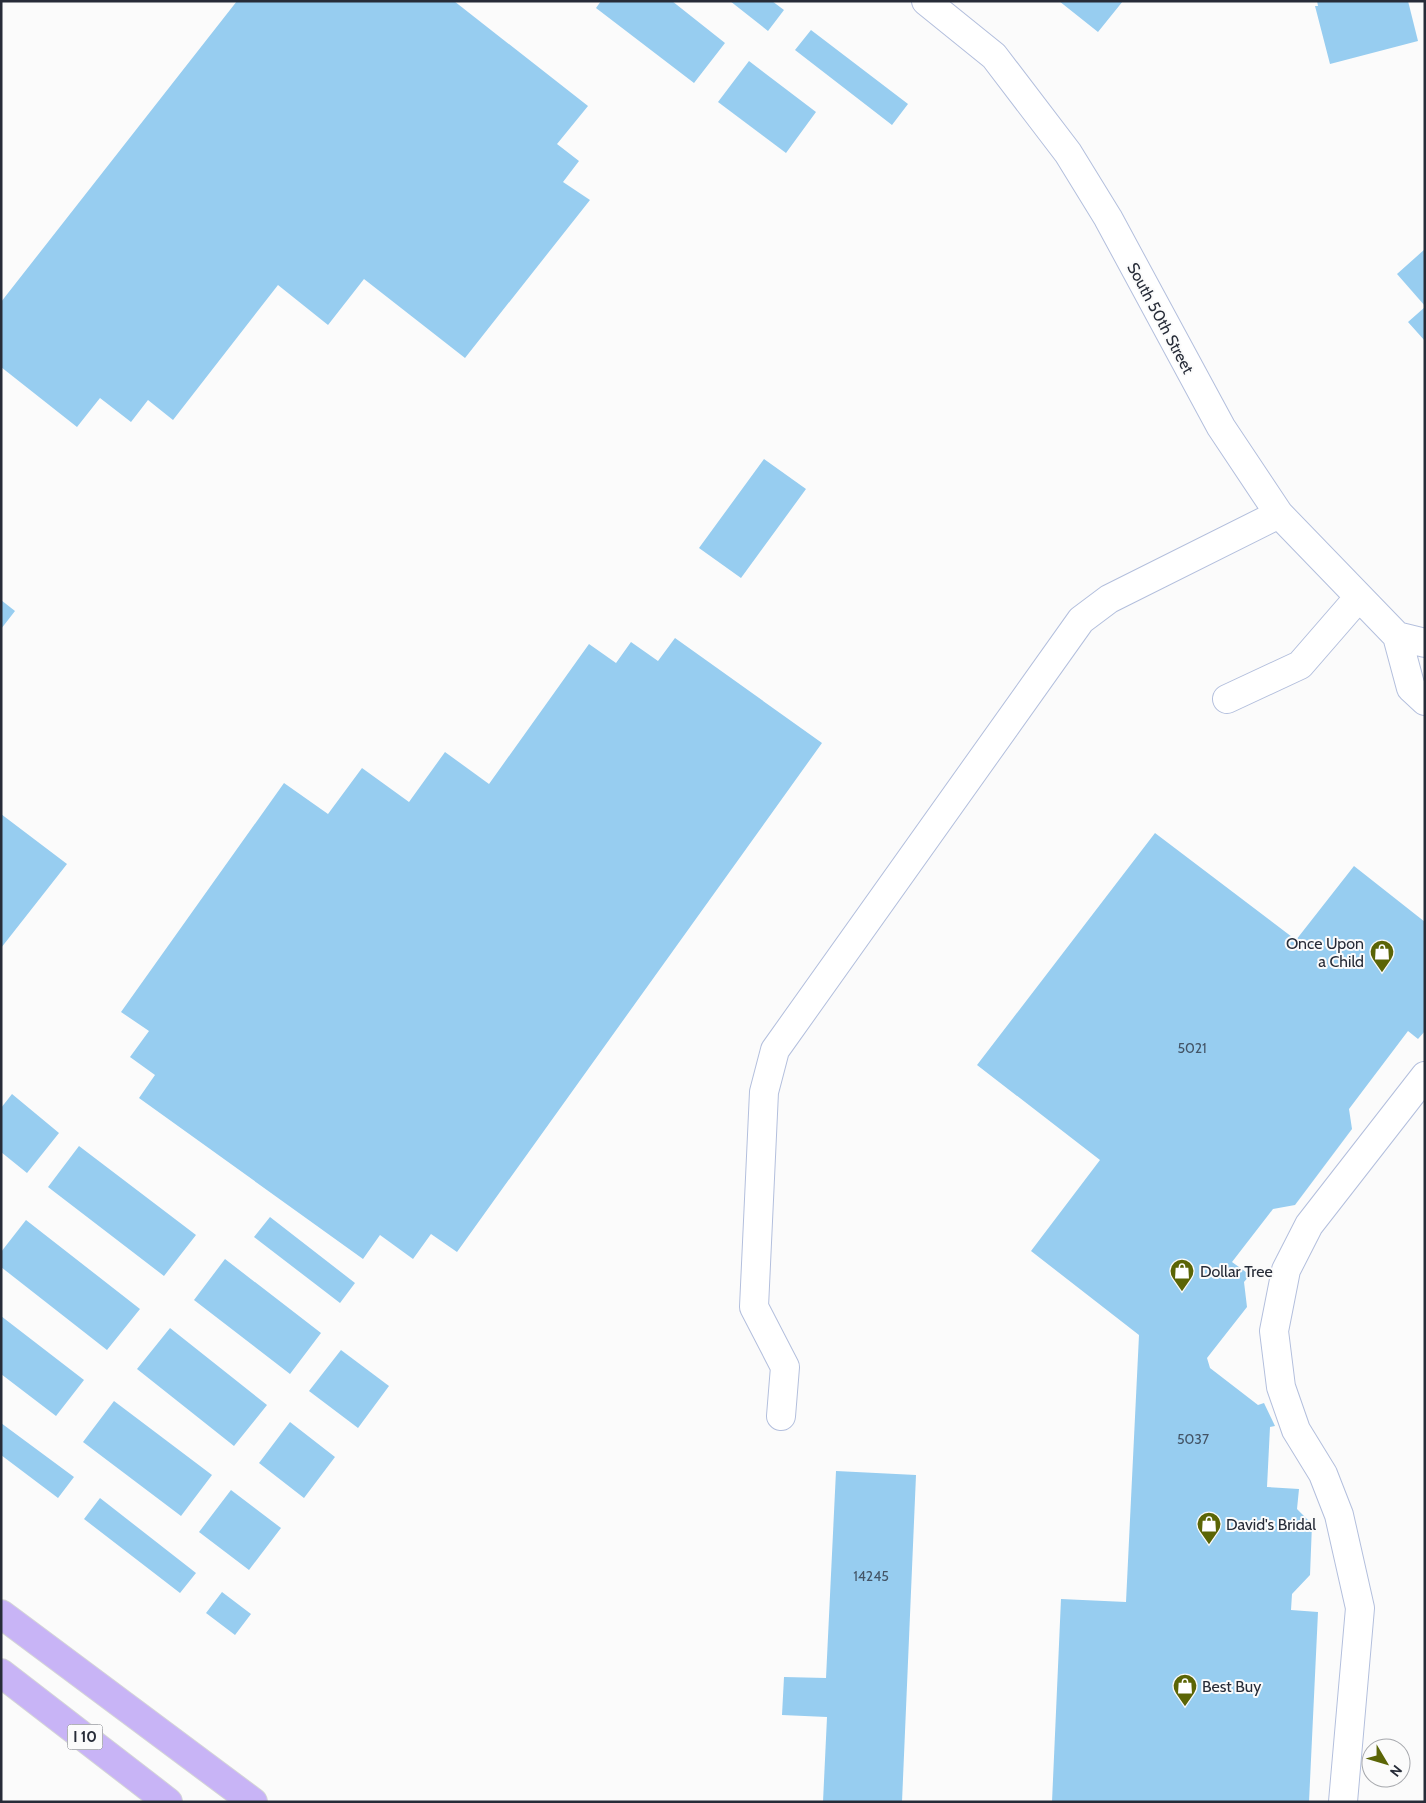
<svg xmlns="http://www.w3.org/2000/svg" width="1426" height="1803" viewBox="0 0 1426 1803" font-family="Cabin,sans-serif">
	<rect width="100%" height="100%" fill="#fbfbfb"/>
	<path fill="#97cdf0" d="M237,1H454L588,106L557,144L579,161L563,182L590,200L465,358L364,279L328,325L278,285L173,420L148,400L131,422L100,398L77,427L1,367V302Z
		M601,1H672L725,43L694,83L596,8Z
		M730,1H772L784,10L768,31Z
		M1059,1H1123L1098,32Z
		M1317,1H1408L1418,41L1330,64L1315,6H1318Z
		M811,30L908,104L892,125L795,50Z
		M749,61L816,112L786,153L718,102Z
		M1425,249V306L1397,274Z
		M1425,307V341L1408,322Z
		M764,459L806,489L741,578L699,548Z
		M1,600L15,611L1,629Z
		M675,638L822,743L457,1252L431,1234L413,1259L380,1235L363,1259L139,1098L155,1075L130,1057L149,1031L121,1012L284,783L328,814L362,768L409,802L445,752L489,784L589,644L616,663L631,642L658,661Z
		M1,814L67,864L1,948Z
		M1155,833L1296,940L1354,866L1425,922V1031L1418,1039L1408,1031L1349,1109L1352,1129L1295,1205L1273,1209L1232,1262L1250,1275L1244,1282L1247,1307L1207,1358L1210,1368L1258,1405L1264,1403L1275,1426L1270,1427L1267,1487L1299,1489L1297,1509L1312,1524L1310,1575L1292,1594L1291,1610L1318,1612L1309,1802H1052L1061,1599L1126,1602L1139,1335L1031,1251L1100,1160L977,1065Z
		M12,1094L59,1133L27,1173L1,1152V1108Z
		M79,1146L196,1235L164,1276L48,1187Z
		M270,1217L355,1283L340,1303L254,1237Z
		M26,1220L140,1309L107,1350L1,1267V1252Z
		M225,1259L321,1333L290,1374L194,1300Z
		M1,1316L84,1380L56,1416L1,1374Z
		M170,1328L267,1405L234,1446L137,1369Z
		M341,1350L389,1386L358,1428L309,1391Z
		M114,1401L212,1475L181,1516L83,1442Z
		M290,1422L335,1457L304,1498L259,1463Z
		M1,1423L74,1477L58,1498L1,1455Z
		M836,1471L916,1475L902,1802H823L827,1717L782,1715L784,1677L826,1678Z
		M231,1490L281,1528L249,1570L199,1532Z
		M100,1498L196,1573L180,1593L84,1519Z
		M222,1592L251,1614L235,1635L206,1613Z"/>
	<g fill="none" stroke-linecap="round" stroke-linejoin="round">
		<defs>
			<path id="minor" d="M926,1L994,56L1068,153L1108,218L1221,427L1279,514L1397,636L1411,688L1425,701
				M1397,636L1425,643
				M1227,699L1300,665L1359,597
				M781,1416L785,1367L754,1307L764,1092L775,1050L1081,620L1109,599L1279,514
				M1343,1802L1360,1608L1339,1515L1323,1474L1296,1430L1281,1387L1274,1331L1286,1270L1309,1225L1425,1076"/>
			<path id="highway" d="M1,1614L253,1802
				M1,1673L168,1802"/>
		</defs>
		<use href="#minor" stroke="#b3bfdd" stroke-width="30"/>
		<use href="#highway" stroke="#d4d5d7" stroke-width="30"/>
		<use href="#minor" stroke="#fff" stroke-width="28"/>
		<use href="#highway" stroke="#c8b4f6" stroke-width="28"/>
	</g>
	<defs>
		<symbol id="shop-pin" viewBox="-11 -11 22 30"><path d="M0 17L-7.5 6A9.5 9.5 0 1 1 7.5 6Z" fill="#5b6506" stroke="#fbfbfb"/><path d="M-5-2.5h2.3a2.7 3.5 0 0 1 5.4 0H5L5.5 6h-11ZM-1.5-2.5h3a1.5 2.3 0 0 0-3 0Z" fill="#fff"/></symbol>
	</defs>
	<g fill-rule="evenodd">
		<use href="#shop-pin" x="1368" y="938" width="28" height="38"/>
		<use href="#shop-pin" x="1168" y="1257" width="28" height="38"/>
		<use href="#shop-pin" x="1195" y="1510" width="28" height="38"/>
		<use href="#shop-pin" x="1171" y="1672" width="28" height="38"/>
	</g>
	<g text-anchor="middle" stroke-width="4" stroke-linejoin="round" paint-order="stroke">
		<g font-size="14" fill="#435466">
			<text x="1192" y="1053">5021</text>
			<text x="1193" y="1444">5037</text>
			<text x="871" y="1581">14245</text>
		</g>
		<rect fill="#fbfbfb" stroke="#676a72" stroke-width="1" x="67.5" y="1724.5" width="35" height="25" rx="4"/>
		<g font-size="15" font-weight="bold" fill="#272c38">
			<text x="85" y="1742">I 10</text>
		</g>
		<g font-size="16" fill="#272c38" stroke="#fbfbfb">
			<text transform="translate(1161 318) rotate(62)" y="6">South 50th Street</text>
		</g>
		<g font-size="16" fill="#272c38" stroke="#fbfbfb" text-anchor="start">
			<text x="1364" y="949" text-anchor="end">Once Upon<tspan x="1364" dy="18">a Child</tspan></text>
			<text x="1200" y="1277">Dollar Tree</text>
			<text x="1226" y="1530">David's Bridal</text>
			<text x="1202" y="1692">Best Buy</text>
		</g>
	</g>
	<rect width="1426" height="1803" fill="none" stroke="#272c38" stroke-width="5"/>
	<g transform="translate(1386 1763) rotate(128)"><circle r="24" fill="#fbfbfb" stroke="#a6a8ad"/>
	<path d="M0-4L9 19L0 12L-9 19Z" fill="#5b6506"/>
	<text y="-8" font-size="14" font-weight="bold" text-anchor="middle" fill="#272c38">N</text>
	</g>
</svg>
